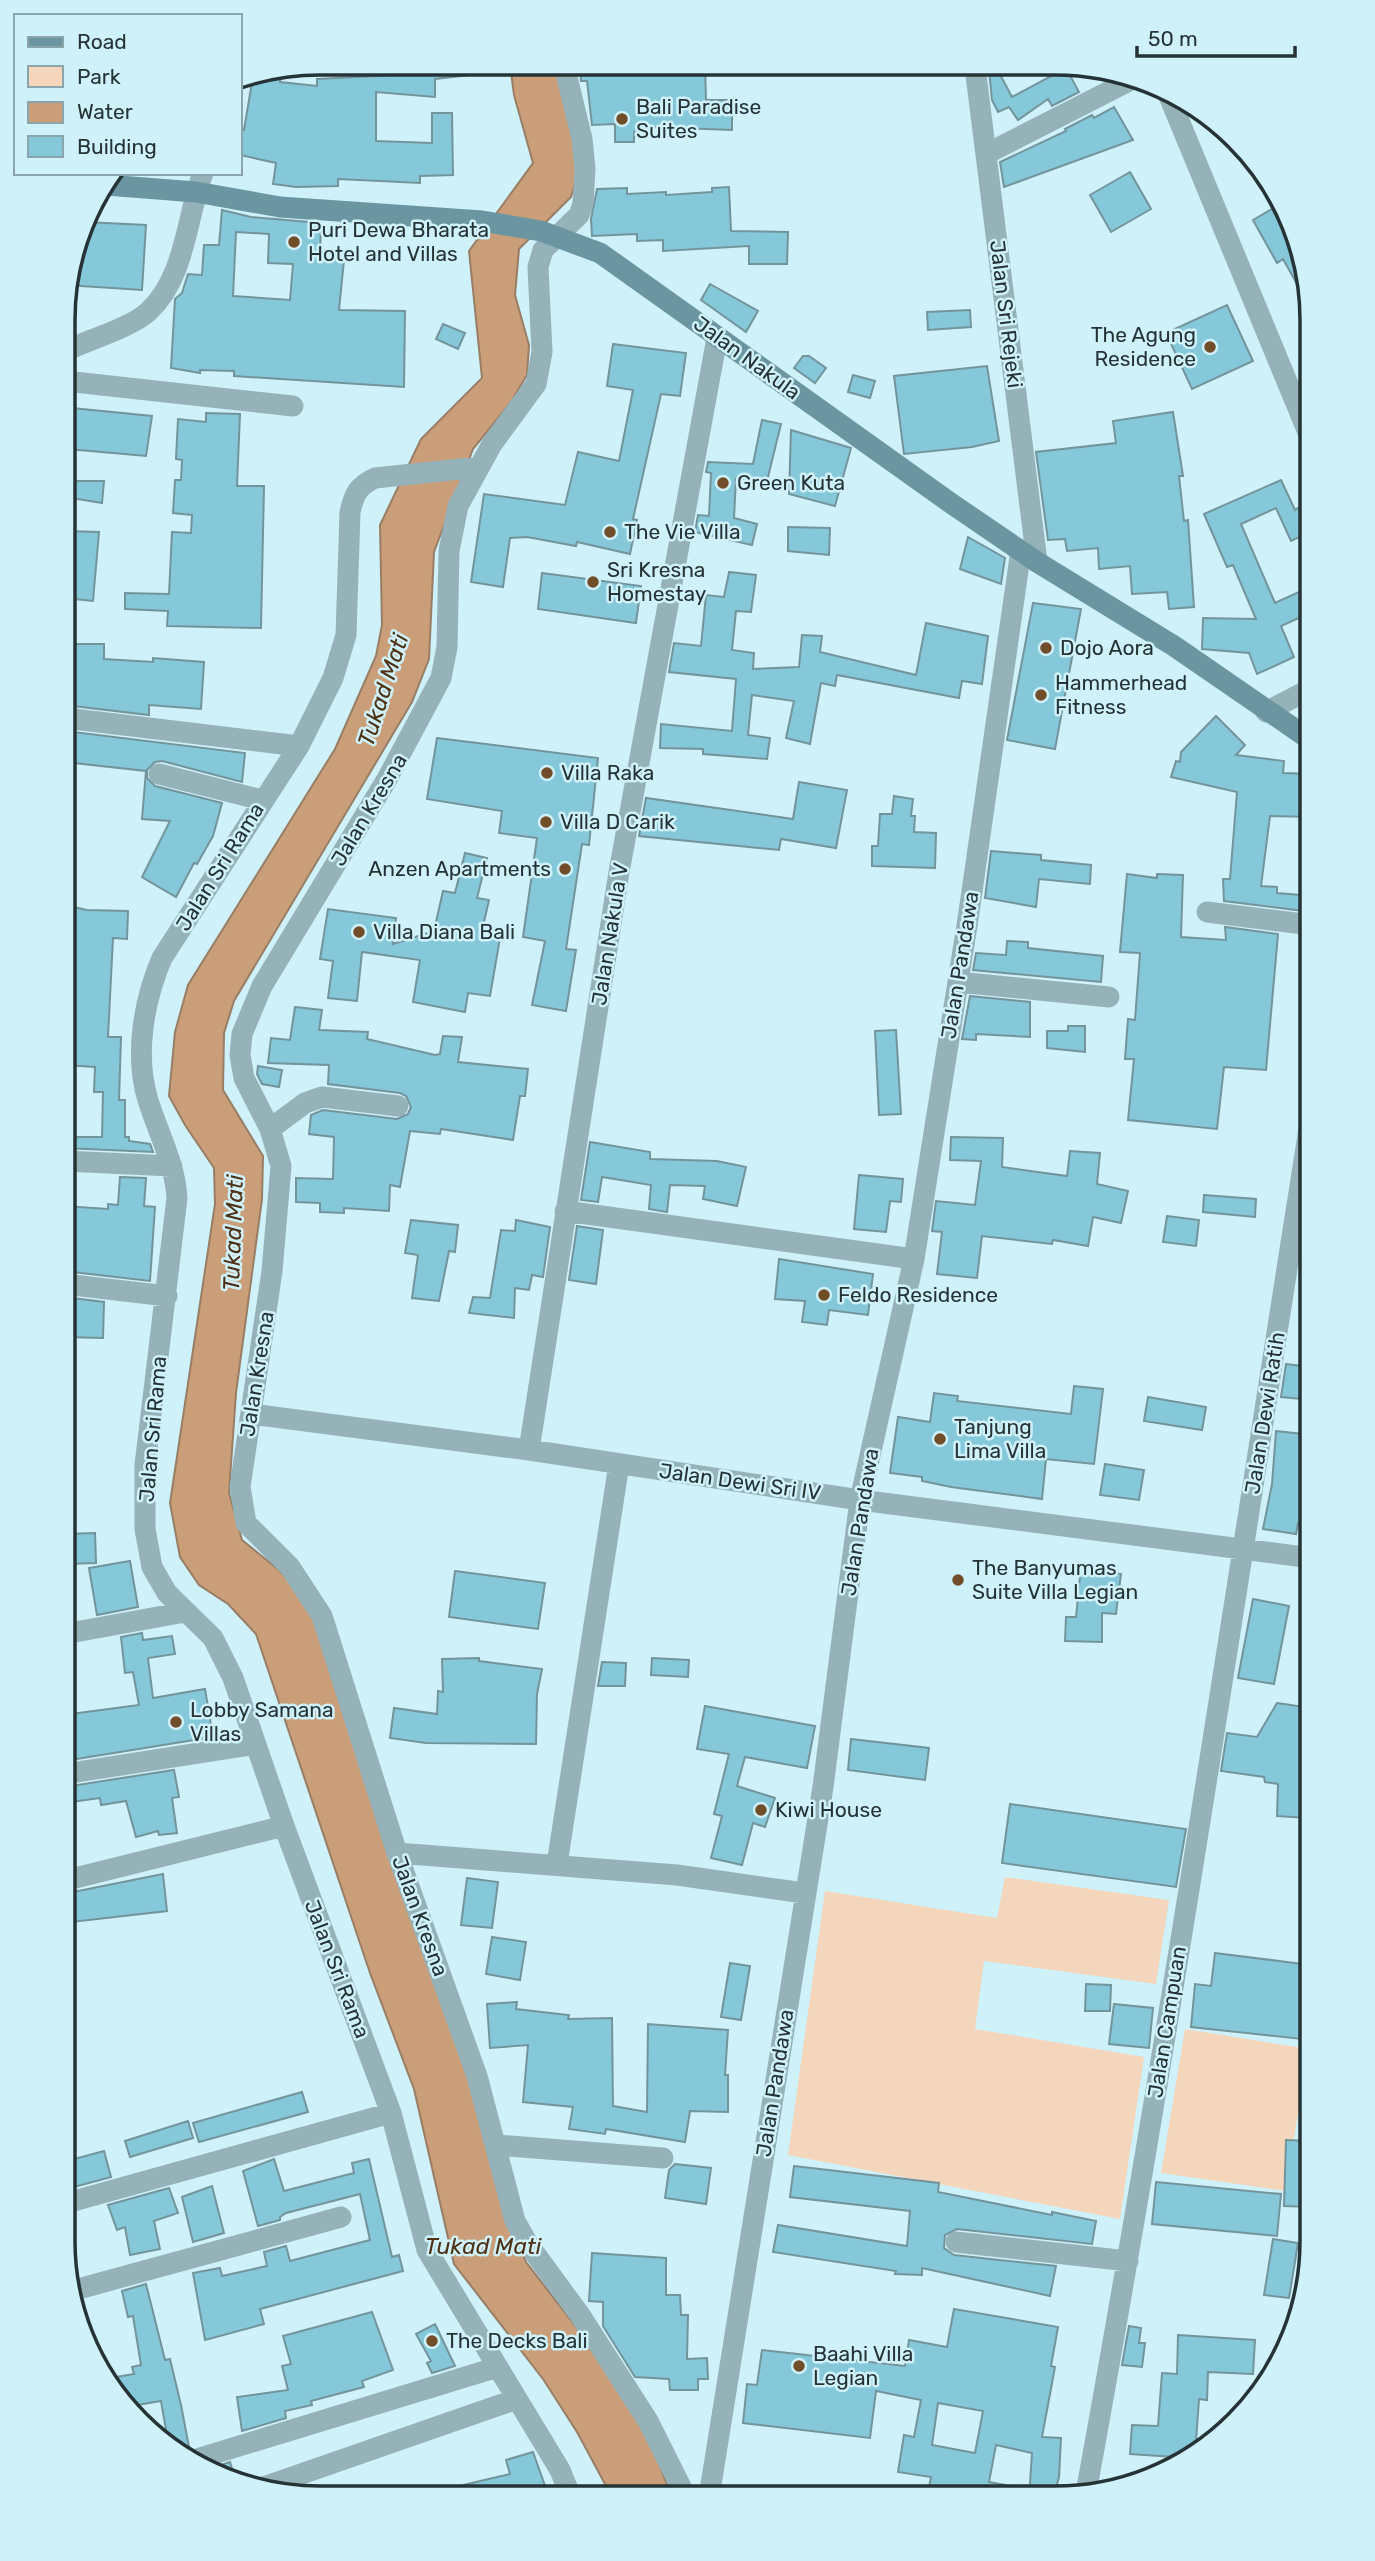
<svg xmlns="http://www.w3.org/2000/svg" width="1375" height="2561" viewBox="0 0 1375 2561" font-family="Rubik,sans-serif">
	<rect width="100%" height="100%" fill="#cff1fa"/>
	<path fill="#f4d6bc" d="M1005,1877L1169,1900L1156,1984L984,1961L975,2029L1144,2057L1120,2219L788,2155L825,1891L997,1918Z
		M1185,2029L1309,2049L1285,2191L1161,2173Z"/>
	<path fill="#c99e79" stroke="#987e65" stroke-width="2" d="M510,64H556L580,168L571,197L519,249L515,295L529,345L527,375L511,402L473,449L434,552L429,659L412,702L234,1001L224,1033L223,1090L263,1156L262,1199L236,1393L229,1493L242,1540L279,1570L306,1599L466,2055L503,2206L526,2262L587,2341L645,2429L672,2497H612L577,2432L543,2379L454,2264L414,2089L370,1973L256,1634L228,1604L199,1585L180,1557L170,1503L215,1204L214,1168L185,1125L169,1096L175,1032L188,985L335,749L376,656L382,625L380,525L421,439L482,378L469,251L533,163L514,95Z"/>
	<path fill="#85c8d9" stroke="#74949c" stroke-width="2" fill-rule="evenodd" d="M397,63L469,64L470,75L435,79V97L376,92V141L432,143V113H452L453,175L420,176V183L338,179V186L296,187L273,184L276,163L240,155V129L244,130L253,76L282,71L280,82L317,86V79L396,75Z
		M580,65H705L706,100H732V130L653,127V133L634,132V142H615V124L592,125L587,81H581Z
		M996,67L1012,97L1066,68L1079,92L1052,106L1048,99L1018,120L1009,107L998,112L992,100L989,70Z
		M1114,107L1133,140L1004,187L1000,162L1066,131L1065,129L1092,115L1094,118Z
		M1130,172L1151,209L1111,232L1090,195Z
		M729,187L731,231L788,232L787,264H749V246L663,251V240L637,241V234L592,236L591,219L597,189L627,188V194L666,192V195L712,192V188Z
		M1282,203L1298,238L1307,302L1283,259L1277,263L1253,220Z
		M222,210L251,217L321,223L320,258L344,260L339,310L405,311L404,387L234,376V371L200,370V373L171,368L175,299L182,293L188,274L202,275L204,245H219ZM236,232L269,234L268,263L293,264L290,300L233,296Z
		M85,222L146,225L142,290L66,285Z
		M710,284L758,311L746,332L701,300Z
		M1227,305L1253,361L1192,389L1166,333Z
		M970,310L971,327L928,330L927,312Z
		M443,324L465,333L458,349L436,339Z
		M613,344L686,353L680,396L661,394L633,519L637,520L630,554L577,542L576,546L527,537L510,538L503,587L471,582L484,494L565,505L578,452L619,461L633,390L607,386Z
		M803,356H809L826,368L815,383L794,368Z
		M987,366L999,441L972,447L904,454L894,376Z
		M853,375L875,381L870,398L848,392Z
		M72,408L152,416L146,456L68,449Z
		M1173,412L1183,476H1179L1184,521L1188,520L1194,607L1169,609L1167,592L1132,594L1130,566L1099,569L1098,548L1067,551L1065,539L1048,540L1036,452L1116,443L1113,421Z
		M206,413L240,414L237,486H264L261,628L167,626L168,611L125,609V593L169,594L172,532L191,533L192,515L173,513L175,480H181L182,460L176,459L178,419L206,422Z
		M762,420L781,424L766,485L736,479L734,518L757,524L752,545L695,532L698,515L709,516L711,473L706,472L708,462L753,464Z
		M791,430L851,448L835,506L789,494Z
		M1281,480L1295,510L1301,506L1312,531L1291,541L1276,508L1241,524L1275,603L1312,586V612L1281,626L1294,657L1257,674L1249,653L1202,649L1203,618L1256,619L1233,565L1227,567L1204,514Z
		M65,481H104L102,503L65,497Z
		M788,527L830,528L829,555L788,551Z
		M65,531L99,532L93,601L65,598Z
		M968,537L1005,558L1001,584L960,569Z
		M729,572L756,575L751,612L736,611L732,650L754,653L753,669L799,667L802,635L822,636L820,652L916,675L926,623L988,636L982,684L962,681L959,698L837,675L835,686L821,683L810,744L786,738L794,701L752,695L748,735L770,738L767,759L703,754V749L660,748L661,724L732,731L736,679L669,672L674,643L701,646L706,595L724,597Z
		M542,573L641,586L636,623L538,609Z
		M1033,603L1081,609L1055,749L1007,740Z
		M74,644H104V659L153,662V658L204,662L201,709L149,705V715L65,705V657H74Z
		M1216,716L1245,745L1236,755L1284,761L1283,773L1312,774V817L1270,816L1261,886L1277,887V893L1312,896V912L1224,901L1223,879H1230L1237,792L1171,777L1176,761L1180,762L1181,752Z
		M65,731L245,753L242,782L162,761L155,762L147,770V778L155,786L222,803L213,836L197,864L194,863L176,897L142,877L170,821L142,819L146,771L65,762Z
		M437,738L598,758L589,845L582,844L566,949L576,950L566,1011L532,1005L545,941L523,937L537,838L499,833L502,811L427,799Z
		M799,782L847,790L836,848L781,839L779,850L639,836L646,798L793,819Z
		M894,796L913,799L911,816H915L914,832L936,833L935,868L872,866V846H878L880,814H892Z
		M991,851L1041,855V860L1091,865L1090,884L1039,879L1036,907L985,898Z
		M465,853L487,858L477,898L489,900L481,935L500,938L490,996L468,993L465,1012L413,1002L420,960L362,952L357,1001L328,998L333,961L320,959L328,909L396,918L393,944L434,931L443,891L455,893Z
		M1127,874L1157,878V874L1183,875L1181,937L1226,940L1225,927L1278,934L1266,1070L1224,1067L1217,1129L1128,1120L1134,1059H1125L1128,1019L1135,1020L1140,953L1120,952Z
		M64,905L87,910L128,911L127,939L113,938L108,1037H121L119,1100H125V1137H129V1141L150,1144L153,1152L64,1148V1137H102L103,1092H94L95,1067L64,1065Z
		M1007,941L1028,942V948L1103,956L1101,982L973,970L976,953L1006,955Z
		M970,996L1030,1002V1037L976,1034V1040L962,1039Z
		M295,1007L322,1010L319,1030L368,1032L367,1039L435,1055L440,1054L443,1036L462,1037L458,1062L528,1069L525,1096H520L513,1140L441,1129L440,1134L410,1131L400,1187L390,1185L389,1211L344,1208V1213L320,1212V1203L296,1202V1178L333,1179L334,1137L309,1134L311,1115L323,1110L397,1119L408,1114L411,1107L406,1096L400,1093L328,1084L329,1065L268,1063L271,1038L290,1040Z
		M1068,1026H1085V1052L1047,1048V1031H1068Z
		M896,1030L901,1114L879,1115L875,1031Z
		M258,1066L282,1070L279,1087L262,1084L257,1074Z
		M951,1137L1003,1138L1002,1167L1067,1176L1070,1151L1100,1153L1097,1184L1128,1191L1121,1223L1093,1217L1088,1246L1053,1240L1052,1244L982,1236L977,1278L937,1274L942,1232L932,1231L936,1201L975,1205L981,1161L950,1160Z
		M590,1142L650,1152V1159L717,1161L746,1167L737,1206L703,1199L705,1186L670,1185L667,1212L649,1209L651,1185L602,1177L598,1202L581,1200Z
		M859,1175L903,1179L901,1202L890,1201L886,1232L854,1229Z
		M120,1177L146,1178L144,1206L155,1207L150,1281L64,1271V1206L108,1209V1204L118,1205Z
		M1204,1195L1256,1199L1255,1217L1203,1212Z
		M1167,1216L1199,1220L1196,1246L1163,1242Z
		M411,1220L458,1225L455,1252L449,1251L439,1301L412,1298L418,1255L405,1253Z
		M516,1220L550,1227L543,1277L532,1275L529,1290L515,1288L514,1318L469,1313L473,1297L490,1298L501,1230L515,1231Z
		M577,1226L603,1230L596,1284L569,1280Z
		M779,1259L873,1274L868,1315L829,1310L827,1325L802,1322L805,1301L775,1299Z
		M64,1297L104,1302L103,1338L64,1337Z
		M1286,1364L1310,1367L1312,1400L1281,1397Z
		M1074,1386L1103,1389L1094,1464L1046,1459L1042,1499L951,1487L922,1481V1477L890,1473L898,1417L930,1422L934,1393L958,1396L957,1401L1071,1414Z
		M1148,1397L1206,1407L1202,1430L1144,1421Z
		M1276,1431L1312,1435V1524L1298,1523L1296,1534L1263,1529L1272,1484Z
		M1105,1464L1144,1470L1139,1500L1100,1495Z
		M95,1533L96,1563L67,1564L66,1534Z
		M130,1561L138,1607L97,1615L89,1568Z
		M1081,1567L1121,1574L1116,1614L1102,1613V1642L1065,1641L1066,1617H1076Z
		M455,1571L545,1583L538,1629L449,1617Z
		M1253,1599L1289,1606L1274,1684L1238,1678Z
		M142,1633L143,1640L172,1636L175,1654L148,1658L153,1698L205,1689L213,1737L64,1761V1715L139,1705L133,1672L125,1673L121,1637Z
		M479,1658V1661L542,1669L537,1694L536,1744L426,1743L390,1738L394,1708L437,1714L438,1691L443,1692L442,1659Z
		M652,1658L689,1660L688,1677L651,1675Z
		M602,1662L626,1663L625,1686H598Z
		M1277,1703L1312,1708L1309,1818L1277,1816L1278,1784L1265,1782L1264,1777L1221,1771L1227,1733L1257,1737Z
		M705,1706L815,1726L807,1768L745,1757L737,1786L775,1798L765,1827L753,1823L742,1865L711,1858L722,1816L714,1814L729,1754L697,1749Z
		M851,1739L929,1748L925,1780L848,1770Z
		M174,1770L179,1797L172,1798L177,1833L159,1835L158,1831L136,1837L126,1801L101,1805L100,1798L63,1803L64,1787Z
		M1010,1804L1186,1829L1176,1887L1002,1863Z
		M163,1874L167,1911L63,1923V1894Z
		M467,1878L498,1882L492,1928L461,1925Z
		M492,1937L526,1942L520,1980L486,1974Z
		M1215,1953L1311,1965L1307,1996L1312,1997L1311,2040L1191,2027L1195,1984L1211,1986Z
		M730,1963L750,1966L741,2020L721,2017Z
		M1086,1984L1111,1985L1110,2011H1085Z
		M517,2002L516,2009L569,2015L568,2019L612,2018L613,2106L647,2112L648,2024L728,2030L725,2075H728V2112L690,2111L685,2142L606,2129L605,2134L569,2129L573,2107L523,2102L528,2045L490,2048L487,2004Z
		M1114,2004L1153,2008L1149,2048L1109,2044Z
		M302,2092L308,2112L199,2142L193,2123Z
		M188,2121L193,2138L130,2157L125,2141Z
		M1286,2140L1311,2141V2207L1284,2206Z
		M104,2151L111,2177L63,2190V2162Z
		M274,2159L284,2191L354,2173L352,2163L369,2159L392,2257L399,2255L403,2271L260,2309L264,2324L205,2340L193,2273L220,2268L222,2276L267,2266L264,2252L286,2246L290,2261L370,2240L360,2194L286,2213L280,2217V2220L258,2226L243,2171Z
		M675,2164L711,2168L706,2204L665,2198L669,2170Z
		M794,2166L939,2183L938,2192L1052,2215V2212L1096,2221L1092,2244L957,2229L945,2235L944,2248L954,2255L1056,2266L1050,2296L922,2268V2275L895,2274L896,2271L773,2252L778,2225L907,2246L910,2211L790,2197Z
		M1156,2182L1281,2194L1277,2236L1152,2224Z
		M212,2186L224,2233L193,2242L182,2197Z
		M169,2188L178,2213L154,2221L160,2249L130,2255L125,2227L117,2230L108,2205Z
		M1273,2239L1298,2243L1289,2298L1264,2295Z
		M592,2253L666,2258V2295H680L681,2315H688L687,2359L707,2358L708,2379H698V2390H670L669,2379L635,2377L603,2326V2302L589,2301Z
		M146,2284L165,2360L170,2359L181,2405L189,2447L180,2454L169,2447L161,2401L126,2407L104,2379L134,2374L132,2367L141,2365L133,2316L128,2317L122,2291Z
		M954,2309L1058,2327L1051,2366L1055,2367L1042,2437L1061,2438L1059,2477L1053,2498H1029L1032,2453L996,2445L989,2482L1027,2489V2498H977L929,2487L931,2477L898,2472L904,2435L914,2437L921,2400L876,2391L870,2438L743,2423L747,2384L757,2385L762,2350L905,2366L909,2340L947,2347ZM938,2403L983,2411L975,2453L932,2445Z
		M372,2312L393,2370L362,2381L364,2387L311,2401L312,2405L285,2411L286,2418L242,2431L237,2397L288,2390L282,2366L291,2364L283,2336Z
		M435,2324L455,2366L432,2373L427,2363L431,2361L416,2334Z
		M1129,2326L1141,2328L1139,2343H1145L1142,2367L1122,2365Z
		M1178,2335L1255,2340L1253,2374L1208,2372L1207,2400L1199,2399L1195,2456L1190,2458L1130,2454L1132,2425L1158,2426L1162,2373L1177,2374Z
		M533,2452L549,2497L443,2496L442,2490L510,2474L506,2460Z
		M230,2462L236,2481L205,2470Z"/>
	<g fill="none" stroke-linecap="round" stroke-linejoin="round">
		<path stroke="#96b2b9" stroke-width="21" d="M564,65L582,139L585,169L583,204L579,215L543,250L538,267L542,352L536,384L492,444L458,506L449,551L447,647L441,678L387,779L262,986L242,1034L240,1055L244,1078L270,1129L281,1166L272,1271L240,1487L246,1523L290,1567L322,1616L397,1853L477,2076L515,2221L528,2244L580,2315L648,2421L686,2497
			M975,67L1037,562
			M1166,89L1312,442
			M986,154L1135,78
			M65,351C88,340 130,328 148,312C186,277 186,218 203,173
			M65,381L293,406
			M479,467L375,478C358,486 354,494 350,512L346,635L333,678L299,746L162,958C144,1000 134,1055 148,1100C158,1133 175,1163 177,1198L145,1465V1529L152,1567L167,1593L213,1638L233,1678L284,1826L391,2113L427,2250L560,2470L571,2497
			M1266,712L1312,688
			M65,718L299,746
			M159,774L262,800
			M1207,912L1312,925
			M958,982L1109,997
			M270,1129L305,1103L322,1097L398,1106
			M64,1161L172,1166
			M565,1211L914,1259
			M64,1284L167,1296
			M251,1414L529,1450L860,1500L1312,1558
			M529,1450L619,872L717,338
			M64,1634L185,1612
			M64,1774L256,1744
			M397,1853L677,1875L804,1893
			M557,1864L619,1464
			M63,1881L284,1826
			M497,2145L663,2158
			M63,2204L391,2113
			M956,2242L1128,2261
			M71,2291L341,2217
			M190,2461L498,2367
			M261,2488L517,2399
			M1086,2493C1170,2033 1239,1571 1312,1110
			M709,2497L823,1787L860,1500L914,1259L968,919L1021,550"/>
		<path stroke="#6b96a1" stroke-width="21" d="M106,185L196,192L280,207L482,221L541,231L600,253L952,504L1037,562L1174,646L1312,741"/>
	</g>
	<g fill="#724d29" stroke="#cff1fa" stroke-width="2.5">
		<circle cx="622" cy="119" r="7"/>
		<circle cx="294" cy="242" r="7"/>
		<circle cx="1210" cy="347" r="7"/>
		<circle cx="723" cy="483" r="7"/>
		<circle cx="610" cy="532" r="7"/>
		<circle cx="593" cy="582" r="7"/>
		<circle cx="1046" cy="648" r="7"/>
		<circle cx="1041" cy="695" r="7"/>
		<circle cx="547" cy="773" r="7"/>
		<circle cx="546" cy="822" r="7"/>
		<circle cx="565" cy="869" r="7"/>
		<circle cx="359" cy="932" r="7"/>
		<circle cx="824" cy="1295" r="7"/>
		<circle cx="940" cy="1439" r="7"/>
		<circle cx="958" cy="1580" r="7"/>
		<circle cx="176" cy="1722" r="7"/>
		<circle cx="761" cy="1810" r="7"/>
		<circle cx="432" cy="2341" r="7"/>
		<circle cx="799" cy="2366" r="7"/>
	</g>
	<g text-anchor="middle" stroke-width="5" stroke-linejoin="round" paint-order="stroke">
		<g font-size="21" fill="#263336" stroke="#cff1fa" text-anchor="start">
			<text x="636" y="114">Bali Paradise<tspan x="636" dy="24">Suites</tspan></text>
			<text x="308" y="237">Puri Dewa Bharata<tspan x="308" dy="24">Hotel and Villas</tspan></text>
			<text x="1196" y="342" text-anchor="end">The Agung<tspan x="1196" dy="24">Residence</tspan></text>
			<text x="737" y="490">Green Kuta</text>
			<text x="624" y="539">The Vie Villa</text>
			<text x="607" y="577">Sri Kresna<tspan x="607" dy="24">Homestay</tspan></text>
			<text x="1060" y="655">Dojo Aora</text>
			<text x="1055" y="690">Hammerhead<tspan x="1055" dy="24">Fitness</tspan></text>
			<text x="561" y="780">Villa Raka</text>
			<text x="560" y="829">Villa D Carik</text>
			<text x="551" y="876" text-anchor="end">Anzen Apartments</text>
			<text x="373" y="939">Villa Diana Bali</text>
			<text x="838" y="1302">Feldo Residence</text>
			<text x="954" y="1434">Tanjung<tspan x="954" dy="24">Lima Villa</tspan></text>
			<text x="972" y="1575">The Banyumas<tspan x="972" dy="24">Suite Villa Legian</tspan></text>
			<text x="190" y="1717">Lobby Samana<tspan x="190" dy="24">Villas</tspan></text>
			<text x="775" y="1817">Kiwi House</text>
			<text x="446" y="2348">The Decks Bali</text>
			<text x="813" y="2361">Baahi Villa<tspan x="813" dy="24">Legian</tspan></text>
		</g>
		<g font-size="21" fill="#263336" stroke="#cff1fa">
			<text transform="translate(1006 314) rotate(83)" y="7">Jalan Sri Rejeki</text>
			<text transform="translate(747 358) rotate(36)" y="7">Jalan Nakula</text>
			<text transform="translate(369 810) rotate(-59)" y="7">Jalan Kresna</text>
			<text transform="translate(220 867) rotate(-58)" y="7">Jalan Sri Rama</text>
			<text transform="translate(610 934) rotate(-81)" y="7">Jalan Nakula V</text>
			<text transform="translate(960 965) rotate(-81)" y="7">Jalan Pandawa</text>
			<text transform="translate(257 1374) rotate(-81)" y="7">Jalan Kresna</text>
			<text transform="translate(1265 1413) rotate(-81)" y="7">Jalan Dewi Ratih</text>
			<text transform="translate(153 1429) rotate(-85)" y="7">Jalan Sri Rama</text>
			<text transform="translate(740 1482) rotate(8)" y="7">Jalan Dewi Sri IV</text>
			<text transform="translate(860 1522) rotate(-81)" y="7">Jalan Pandawa</text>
			<text transform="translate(420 1916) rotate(70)" y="7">Jalan Kresna</text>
			<text transform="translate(337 1969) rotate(69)" y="7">Jalan Sri Rama</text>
			<text transform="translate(1167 2022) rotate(-81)" y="7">Jalan Campuan</text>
			<text transform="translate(775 2083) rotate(-81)" y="7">Jalan Pandawa</text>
		</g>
		<g font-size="23" font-style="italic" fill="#4f3114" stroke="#cff1fa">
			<text transform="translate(383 690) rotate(-72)" y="8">Tukad Mati</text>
			<text transform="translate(233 1233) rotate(-88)" y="8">Tukad Mati</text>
			<text x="483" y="2254">Tukad Mati</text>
		</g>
	</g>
	<path d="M0 0H1375V2561H0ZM320 75H1055A245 245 0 0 1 1300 320V2241A245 245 0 0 1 1055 2486H320A245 245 0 0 1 75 2241V320A245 245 0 0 1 320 75Z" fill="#cff1fa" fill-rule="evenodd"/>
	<path fill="none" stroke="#263336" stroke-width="3.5" d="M320 75H1055A245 245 0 0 1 1300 320V2241A245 245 0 0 1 1055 2486H320A245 245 0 0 1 75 2241V320A245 245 0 0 1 320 75Z"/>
	<rect x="14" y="14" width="228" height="161" fill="#cff1fa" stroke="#8ba5ac" stroke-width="2"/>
	<rect x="28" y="37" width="35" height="10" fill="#6b96a1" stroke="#8ba5ac" stroke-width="2"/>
	<text x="77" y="49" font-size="21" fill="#263336">Road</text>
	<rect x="28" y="66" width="35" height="21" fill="#f4d6bc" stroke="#8ba5ac" stroke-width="2"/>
	<text x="77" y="84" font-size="21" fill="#263336">Park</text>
	<rect x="28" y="102" width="35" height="21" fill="#c99e79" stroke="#8ba5ac" stroke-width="2"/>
	<text x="77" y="119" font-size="21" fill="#263336">Water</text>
	<rect x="28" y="136" width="35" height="21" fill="#85c8d9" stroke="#8ba5ac" stroke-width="2"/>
	<text x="77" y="154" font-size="21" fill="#263336">Building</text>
	<path d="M1137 46v10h158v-10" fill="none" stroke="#263336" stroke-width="3.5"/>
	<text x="1148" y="46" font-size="21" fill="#263336" stroke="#cff1fa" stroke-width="5" paint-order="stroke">50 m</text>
</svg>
